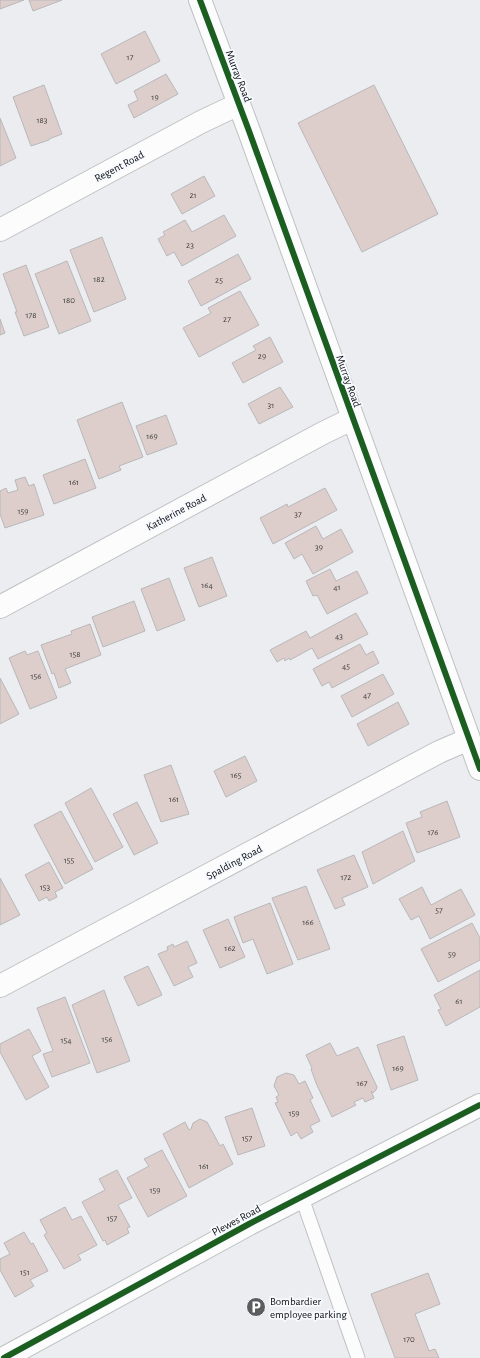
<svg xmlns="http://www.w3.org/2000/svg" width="480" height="1358" viewBox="0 0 480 1358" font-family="'Alegreya Sans',sans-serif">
	<rect width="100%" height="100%" fill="#ebedf0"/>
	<path fill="#ddcecc" stroke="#b8b8ba" d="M0,0H24L0,9Z
		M29,0H62L33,11Z
		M145,31L160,61L116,84L101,54Z
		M166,74L178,94L134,118L128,105L138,100L134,91Z
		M44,85L62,134L49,139V140L31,146L13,97Z
		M374,85L438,214L362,252L298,123Z
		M0,118L16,158L0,166Z
		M204,176L215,196L182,214L171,194Z
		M224,215L236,236L182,266L174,252L167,256L158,239L165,235L163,232L185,220L192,232Z
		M102,237L126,299L94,312L70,250Z
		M238,254L251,279L201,306L188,281Z
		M67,261L91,321L59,334L35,274Z
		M26,265L49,327L24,336L15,312H17L3,274Z
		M240,291L259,325L199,357L183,328L211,313L208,308Z
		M0,319L5,333L0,335Z
		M270,337L283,362L243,383L232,363L256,350L253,346Z
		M280,387L293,407L259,424L248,404Z
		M122,402L143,457L119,466L121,470L99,479L77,420Z
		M166,415L177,444L147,455L136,426Z
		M85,459L96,488L54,504L43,475Z
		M25,477L29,486L34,484L44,515L5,528L0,514V491L6,488L8,493L18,490L15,480Z
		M325,488L337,510L273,544L260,518L287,504L288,507Z
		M316,526L323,539L341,529L353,552L313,574L302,554L294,559L285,543Z
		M212,557L227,596L199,607L184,568Z
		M330,569L336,581L357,571L368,593L327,614L317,595L313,596L306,581Z
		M169,578L185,620L157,631L141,589Z
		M134,601L145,631L103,647L92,617Z
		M356,613L368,634L318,659L312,648L290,660L289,658L285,661L284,658L277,662L270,650L306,631L310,638Z
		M90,624L101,655L65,669L71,683L59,688L54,673L52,674L41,645L72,634L71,631Z
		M360,644L366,655L373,651L379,663L332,688L329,682L322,686L313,669Z
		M25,651L27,655L38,651L57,698L30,709L9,658Z
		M383,674L394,694L352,717L341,696Z
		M0,678L19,714L0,724Z
		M398,702L409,724L368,746L357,724Z
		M245,756L257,781L226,797L214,771Z
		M171,765L189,814L161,822L144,775Z
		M91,788L123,847L95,862L65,803Z
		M447,801L460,837L417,853L406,823L422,817L420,812Z
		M137,802L158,843L134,855L113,814Z
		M61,811L93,869L65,884L34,825Z
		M403,831L415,861L373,884L362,852Z
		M354,855L368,887L342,898L345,905L335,909L317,870Z
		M49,862L63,888L55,892L57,897L49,901L47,897L39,901L25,875Z
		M0,878L20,915L0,925Z
		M306,886L330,949L298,960L272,898Z
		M422,887L431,905L461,889L475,915L430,939L419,916L411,920L399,899Z
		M270,903L293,964L267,974L253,939L243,943L234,917Z
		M228,919L245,957L220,968L203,930Z
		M472,923L480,938V960L438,982L421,949Z
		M187,941L197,963L188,967L193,977L174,986L158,954L168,950L167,947L173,944L174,947Z
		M148,966L162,995L138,1006L124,977Z
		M480,970V1007L446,1026L438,1010L441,1009L434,995Z
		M104,990L130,1061L97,1073L72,1005Z
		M65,997L90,1063L52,1077L43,1054L53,1051L37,1008Z
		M29,1029L41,1051L32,1056L49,1087L26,1100L0,1052V1044Z
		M404,1036L418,1080L391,1090L377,1045Z
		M330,1043L337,1056L358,1047L377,1087L376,1090L373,1093L371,1091L374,1098L365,1102L363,1098L354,1102L356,1105L332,1117L316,1083L311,1069L312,1068L306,1055Z
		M286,1073L294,1075L299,1084L305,1081L313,1098L310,1100L320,1121L310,1126L313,1132L301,1139L297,1132L291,1136L275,1103L278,1102L276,1097L279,1095L274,1086L277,1077Z
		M252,1108L265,1146L238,1155L225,1117Z
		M200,1119L207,1122L220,1146L223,1144L233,1164L189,1188L163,1134L185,1122L189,1130L191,1129L193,1123Z
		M162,1150L187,1196L148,1217L127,1178L149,1166L144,1159Z
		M117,1170L132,1198L118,1205L130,1227L127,1228L129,1233L107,1245L105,1240L103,1241L82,1202L105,1190L99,1179Z
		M65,1207L72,1220L81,1216L97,1245L78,1255L81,1260L64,1269L44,1235L47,1233L40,1220Z
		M24,1232L31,1244L33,1243L48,1271L30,1280L34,1286L15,1297L0,1270V1259L10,1254L4,1243Z
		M428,1273L440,1304L415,1314L429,1351L435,1349L439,1358H395L371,1294Z"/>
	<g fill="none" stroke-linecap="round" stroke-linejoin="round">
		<defs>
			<path id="lane" d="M302,1198L358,1358"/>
			<path id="street" d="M200,0L249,131L480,769
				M0,230L201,122L239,104
				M0,607L323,433L352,419
				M0,986L439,752L469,739
				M4,1358L249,1224L480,1105"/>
		</defs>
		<use href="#lane" stroke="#c0c1c3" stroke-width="15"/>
		<use href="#street" stroke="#c0c1c3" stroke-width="24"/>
		<use href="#lane" stroke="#fcfcfd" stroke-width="13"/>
		<use href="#street" stroke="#fcfcfd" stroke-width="22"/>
		<defs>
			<path id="cycleway" d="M200,0L249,131L480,769
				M4,1358L249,1224L480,1105"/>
		</defs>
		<use href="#cycleway" stroke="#f6faff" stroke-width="8"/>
		<use href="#cycleway" stroke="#1b5e20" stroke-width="6"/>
	</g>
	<defs>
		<symbol id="parking-disc" viewBox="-11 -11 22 22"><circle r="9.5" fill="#5b5c5e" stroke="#f6faff"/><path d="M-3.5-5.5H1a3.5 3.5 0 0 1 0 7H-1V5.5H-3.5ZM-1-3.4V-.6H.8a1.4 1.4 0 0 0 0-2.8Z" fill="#fff"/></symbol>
	</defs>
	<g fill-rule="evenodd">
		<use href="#parking-disc" x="245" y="1296" width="22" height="22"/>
	</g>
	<g text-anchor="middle" stroke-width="3.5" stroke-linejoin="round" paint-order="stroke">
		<g font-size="9" fill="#413e3f">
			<text x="130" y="60">17</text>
			<text x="155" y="100">19</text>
			<text x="42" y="123">183</text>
			<text x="193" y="198">21</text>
			<text x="190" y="248">23</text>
			<text x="99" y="282">182</text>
			<text x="219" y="283">25</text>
			<text x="69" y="303">180</text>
			<text x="31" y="318">178</text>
			<text x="227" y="322">27</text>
			<text x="262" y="359">29</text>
			<text x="271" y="408">31</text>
			<text x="152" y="439">169</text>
			<text x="74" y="485">161</text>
			<text x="23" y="514">159</text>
			<text x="298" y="517">37</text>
			<text x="319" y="550">39</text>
			<text x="207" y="588">164</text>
			<text x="337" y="590">41</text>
			<text x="339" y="639">43</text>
			<text x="75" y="657">158</text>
			<text x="346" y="669">45</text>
			<text x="36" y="679">156</text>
			<text x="367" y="698">47</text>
			<text x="236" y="778">165</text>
			<text x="174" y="802">161</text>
			<text x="433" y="835">176</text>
			<text x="69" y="863">155</text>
			<text x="346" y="880">172</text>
			<text x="45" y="890">153</text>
			<text x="439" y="913">57</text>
			<text x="308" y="925">166</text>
			<text x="230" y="951">162</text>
			<text x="452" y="957">59</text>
			<text x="459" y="1004">61</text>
			<text x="107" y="1042">156</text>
			<text x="66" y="1043">154</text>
			<text x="398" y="1071">169</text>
			<text x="362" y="1086">167</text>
			<text x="294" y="1116">159</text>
			<text x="247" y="1141">157</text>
			<text x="204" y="1169">161</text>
			<text x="155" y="1193">159</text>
			<text x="112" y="1221">157</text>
			<text x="25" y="1275">151</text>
			<text x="409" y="1342">170</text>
		</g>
		<g font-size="11" fill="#0d0e10" stroke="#f6faff">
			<text transform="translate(239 76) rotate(69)" y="4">Murray Road</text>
			<text transform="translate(119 166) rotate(-28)" y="4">Regent Road</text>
			<text transform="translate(349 381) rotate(70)" y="4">Murray Road</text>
			<text transform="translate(176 512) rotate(-28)" y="4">Katherine Road</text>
			<text transform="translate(234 862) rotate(-28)" y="4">Spalding Road</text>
			<text transform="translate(236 1220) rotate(-28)" y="4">Plewes Road</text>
		</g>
		<g font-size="11" fill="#0d0e10" stroke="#f6faff" text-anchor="start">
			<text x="270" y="1305">Bombardier<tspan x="270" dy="13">employee parking</tspan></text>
		</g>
	</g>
</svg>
